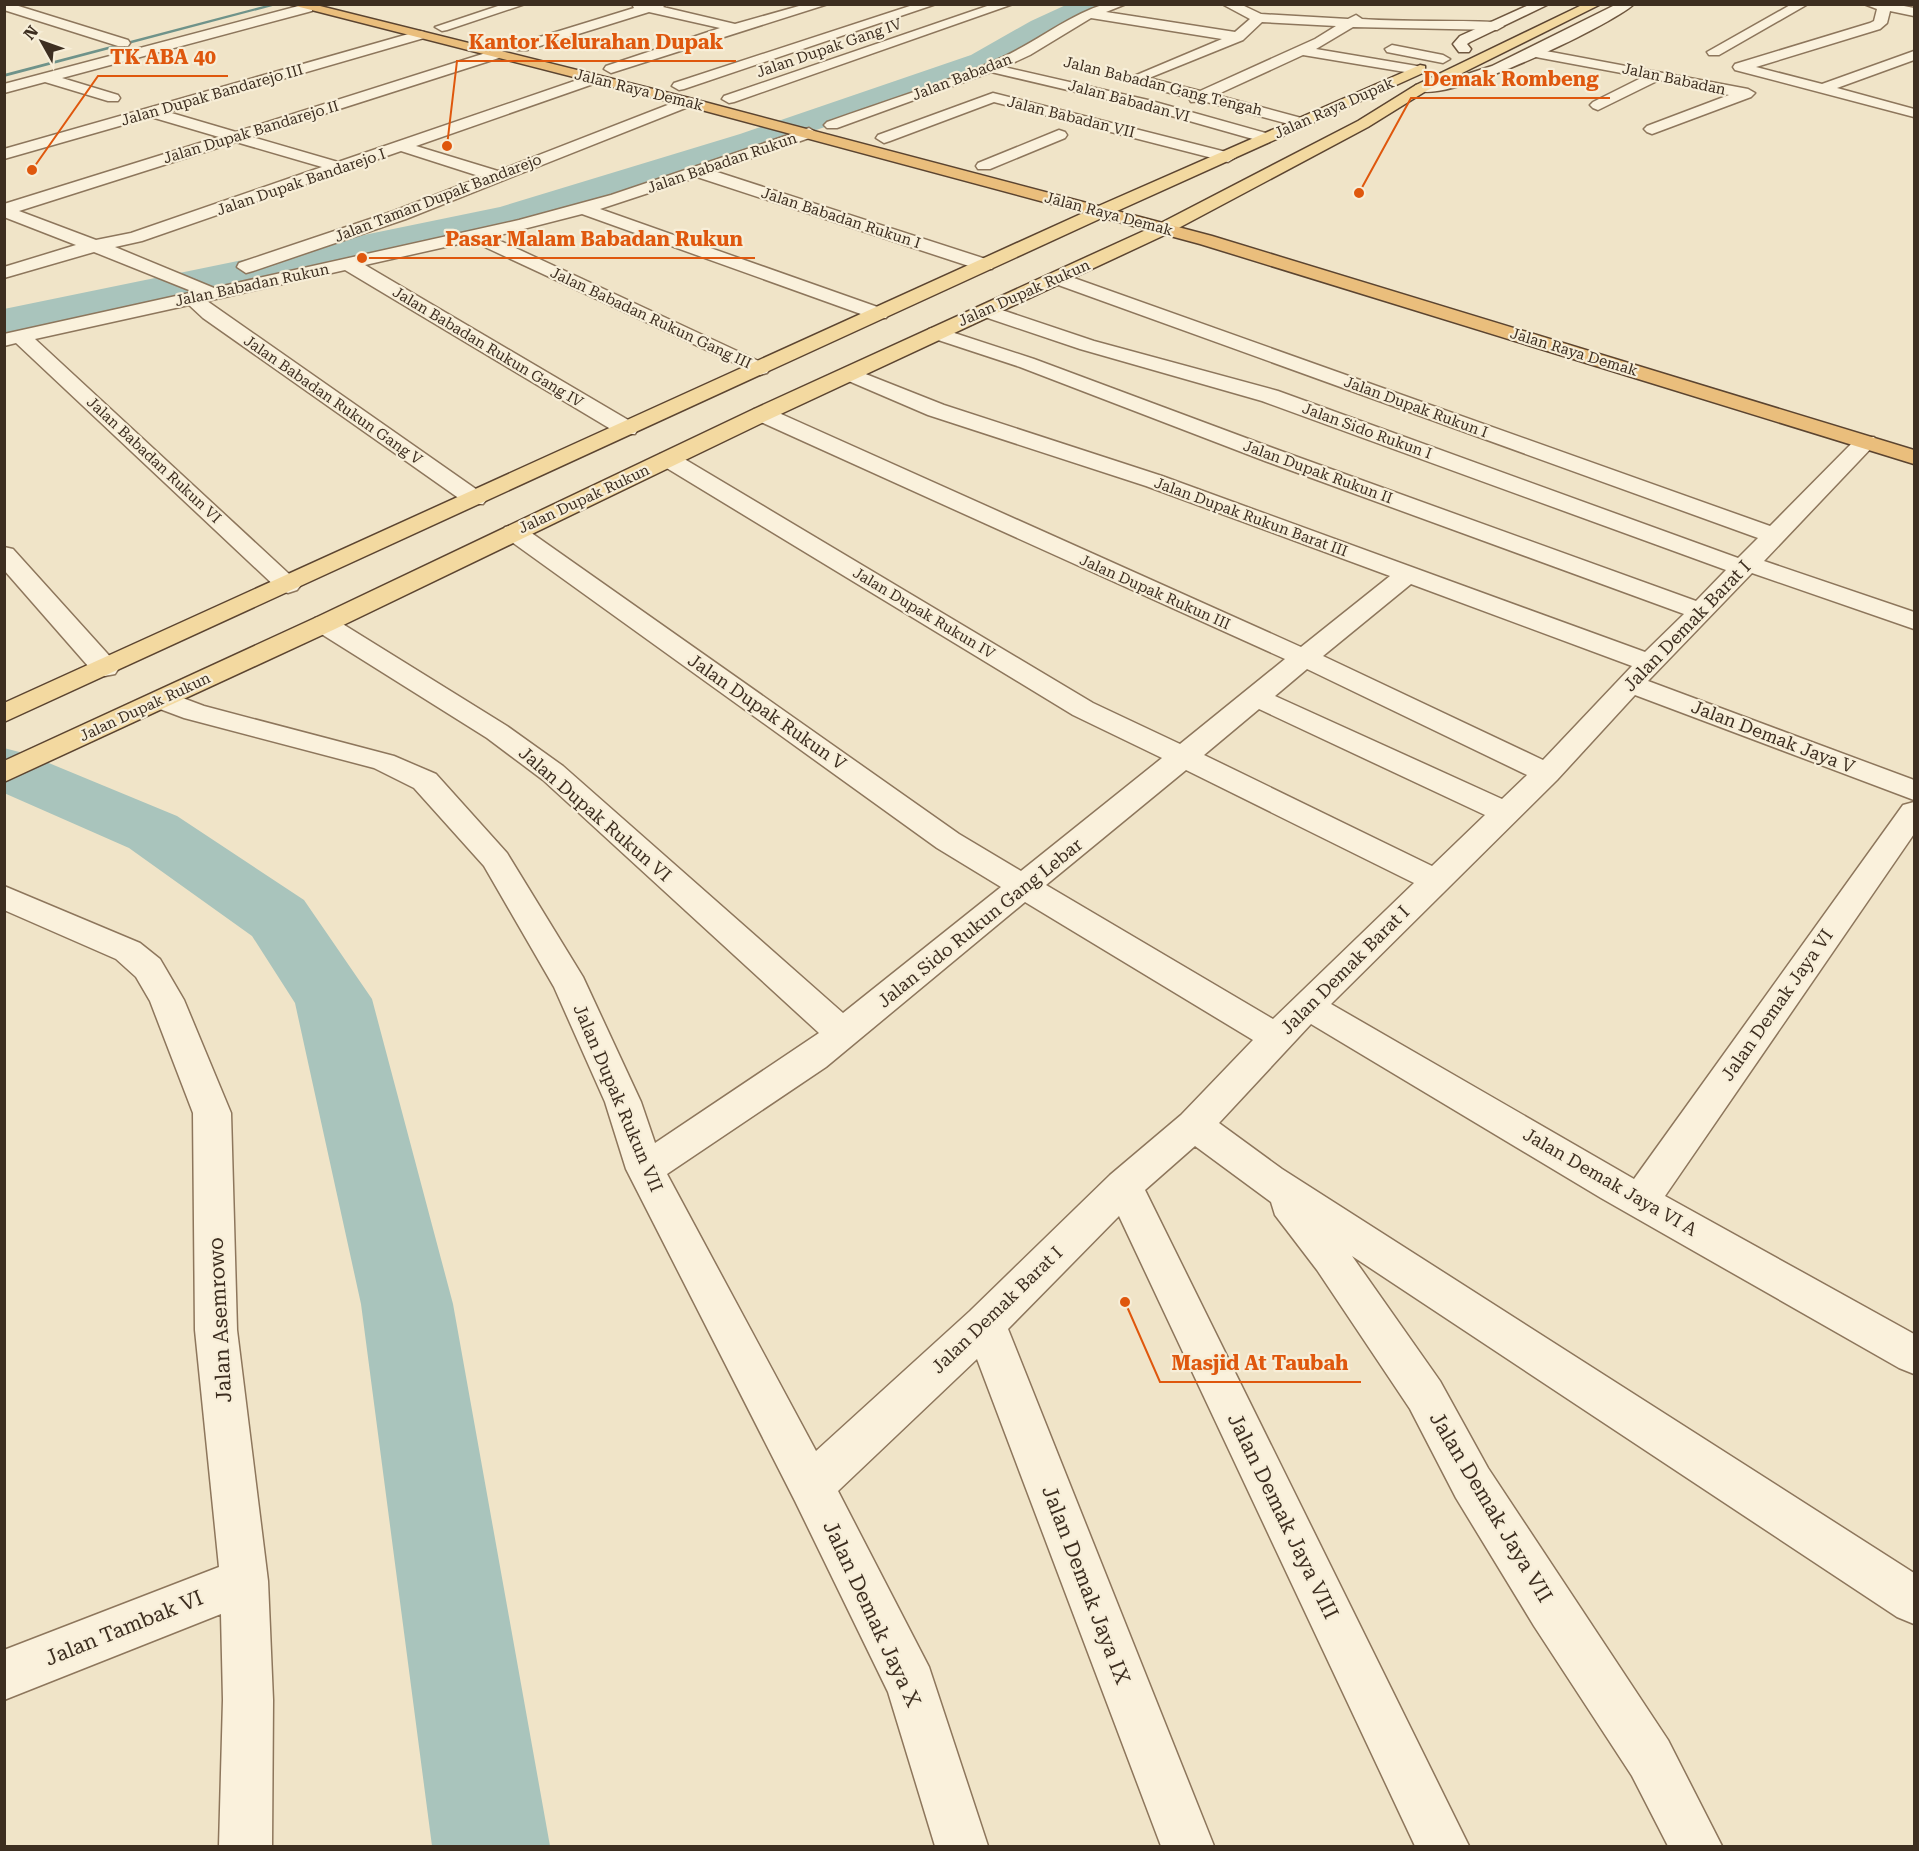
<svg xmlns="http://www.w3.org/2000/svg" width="1919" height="1851" viewBox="0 0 1919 1851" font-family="'Roboto Serif',serif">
	<rect width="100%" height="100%" fill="#f0e4c8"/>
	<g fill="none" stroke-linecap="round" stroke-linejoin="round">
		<path fill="#6f938a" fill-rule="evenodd" d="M271,4H280L4,77V74Z"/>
		<path fill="#a9c4bc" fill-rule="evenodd" d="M1068,4H1109L1105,10L1052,33L993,69L764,148L522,225L4,335V309L500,207L740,134L971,55L1031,21Z
			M4,748L27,754L177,816L304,900L372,999L453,1304L550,1846H432L361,1304L295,1003L252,936L129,848L4,793Z"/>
		<defs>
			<path id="minor" d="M4,4H12L128,40L130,43L128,46H118L4,10Z
				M306,4L312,5V11L62,78L118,95L120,98L118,101H108L45,82L4,93V84Z
				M504,4H525L447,30L442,31L435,27Z
				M632,4H666L663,7L735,24L806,4H828L611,73L604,69L606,66L720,28L649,12L527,50H517L515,47L517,44L634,8Z
				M916,4H936L684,89L679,90L672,86L674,83Z
				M993,4H1013L734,102L729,103L722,99L724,96Z
				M1105,4H1126L1106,12L1235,32L1250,19L1222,4H1240L1261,14L1348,19L1356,15L1362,19C1407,22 1452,20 1497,22L1504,26L1497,30L1353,27L1316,49L1417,66L1424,70L1417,74L1303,55L1216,95L1305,119L1308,122L1305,125L1300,127L1203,101L1191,102L1189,98L1129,82L1127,79L1222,39L1091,18L1030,55L1004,67L1148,100L1273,135L1275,138L1267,143L1140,107L991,72L837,128H827L824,125L827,122C885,101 946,83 1003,57C1038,41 1067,16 1105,4ZM1262,22L1336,26L1315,39L1200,91L1149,78L1243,40Z
				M1792,4H1808L1719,55H1709L1707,52Z
				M1864,4H1894L1914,8V16L1890,11L1887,23L1880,29L1756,67L1822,84L1914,51V60L1837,88L1914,109V117L1735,70L1733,67L1735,64L1870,23L1874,21L1877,9Z
				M419,31L424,32V38L168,112L236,132L492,51H502L504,54L502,57L252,137L338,162L589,76H599L601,79L599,82L416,146L498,171L683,99L688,98L695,102L693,105L406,219L253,271L246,273L237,267L239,263L394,211L482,177L401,151L142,241L115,247L214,288L519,220L611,195L809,128L817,133L815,136L714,171L992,261L994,265L992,269H978L697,177L600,209L886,310L889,314L886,318H872L582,214L492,237L767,365L770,369L767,373L760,375L472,241L365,265L635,424L638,429L635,434H619L345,270L207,301L483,494L487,499L483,504H467L203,318L189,305L35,339L301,585L297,590L288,593L279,590L16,343L4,346V334L194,292L94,252L4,278V267L76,245L4,217V204L219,137L151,117L4,159V149ZM236,142L322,167L131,233L96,240L19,211Z
				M1392,45L1443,55L1450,59L1443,63L1387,52L1385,49Z
				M1530,48L1748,89L1755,93L1751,97L1652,134L1647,132L1644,129L1647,126L1729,95L1659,80L1598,110L1593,108L1590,105L1593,102L1643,77L1525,55L1523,52Z
				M993,93L1234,154L1236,157L1228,162L994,102L890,141L884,143L876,138L878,135Z
				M1059,130L1065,132L1067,135L1065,138L990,169H978L976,166L978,163Z
				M1057,272L1770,526L1858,437H1874L1877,442L1764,561L1914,612V629L1752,573L1648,681L1914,780V800L1635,695L1557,780L1331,1004L1634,1179L1903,805L1914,802V834L1665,1196L1914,1334V1374L1899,1368L1601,1198L1311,1024L1219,1123L1282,1169L1914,1573V1624L1897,1617L1352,1256L1440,1381L1488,1468L1668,1740L1722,1846H1668L1632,1776L1534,1626L1456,1498L1410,1409L1317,1270L1275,1215L1271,1202L1195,1146L1145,1190L1469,1846H1415L1119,1216L1008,1329L1214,1846H1161L977,1359L838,1491L929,1667L988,1846H935L888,1692L795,1501L626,1169L605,1102L554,987L484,866L414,788L374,768L184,718L152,706L148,700L152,694L162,692L172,694L204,706L394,756L436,774L507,853L583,977L641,1102L655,1143L819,1033L543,780L487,738L315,630L311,624L315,618L324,616L333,618L507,726L563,766L843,1013L1001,887L937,848L505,537L502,532L505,527L514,525L523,527L959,834L1021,871L1162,758L1073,715L660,464L657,459L660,454H676L1093,703L1180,744L1285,659L754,419L751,414L754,409H770L1301,647L1390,576L1146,486L928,415L844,379L841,375L844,371H858L944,405L1162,476L1645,652L1684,614L1265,461L1020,367L929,337L926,333L929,329L936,327L1034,359L1281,451L1696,601L1726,570L1262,401L1080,349L979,315L976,311L986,305L993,307L1094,341L1278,391L1738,558L1758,538L1050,282L1048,278ZM1411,584L1632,666L1543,760L1323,656ZM1307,669L1527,775L1502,799L1275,696ZM1259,709L1485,815L1432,866L1204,755ZM1186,770L1414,883L1273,1019L1046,885ZM1025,902L1253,1040L1181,1115L1110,1175L970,1311L816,1451L667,1174L826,1067Z
				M4,547L13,549L115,662L119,668L115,674L105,676L95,674L4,570Z
				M4,886L140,943L160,959L184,1000L231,1113L237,1330L268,1581L273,1700L272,1846H219L223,1700L221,1614L4,1700V1650L219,1567L195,1330L193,1113L150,1001L136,977L116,959L4,910Z"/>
			<path id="secondary" d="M1531,4H1549L1470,42L1467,44L1471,49L1469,52H1459L1453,44L1460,36Z
				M1617,4H1634C1612,25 1434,111 1414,88L1416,85L1443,82L1492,66Z"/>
			<path id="primary" d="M1584,4H1601L1426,91L1368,127L1171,232L770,419L333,630L4,782V761L315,618L754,409L1159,224L1358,121L1416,85Z
				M1420,65L1425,66V72L1106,216L4,722V703L1094,208Z"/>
			<path id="trunk" d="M288,4H312L693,99L1212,236L1914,450V464L1200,244L683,105Z"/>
		</defs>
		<use href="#minor" stroke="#8d765c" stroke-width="3"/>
		<use href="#secondary" stroke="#6f573f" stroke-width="3"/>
		<use href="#primary" stroke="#5b4430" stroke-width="3"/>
		<use href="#trunk" stroke="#5b4430" stroke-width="3"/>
		<use href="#minor" fill="#faf1dc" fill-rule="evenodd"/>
		<use href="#secondary" fill="#faf1dc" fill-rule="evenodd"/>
		<use href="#primary" fill="#f3d9a0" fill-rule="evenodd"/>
		<use href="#trunk" fill="#eabe7c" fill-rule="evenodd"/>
	</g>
	<g text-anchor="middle" stroke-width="4.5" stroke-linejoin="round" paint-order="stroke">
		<g font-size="15" fill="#3d2e20" stroke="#f7eed8">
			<text transform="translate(829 48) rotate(-19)" y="5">Jalan Dupak Gang IV</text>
			<text transform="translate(962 77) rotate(-21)" y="5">Jalan Babadan</text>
			<text transform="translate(1674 79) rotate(12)" y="5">Jalan Babadan</text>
			<text transform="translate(1163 86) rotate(14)" y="5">Jalan Babadan Gang Tengah</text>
			<text transform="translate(639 90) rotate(14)" y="5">Jalan Raya Demak</text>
			<text transform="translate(212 95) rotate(-16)" y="5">Jalan Dupak Bandarejo III</text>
			<text transform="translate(1129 101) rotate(15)" y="5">Jalan Babadan VI</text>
			<text transform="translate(1334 108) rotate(-24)" y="5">Jalan Raya Dupak</text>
			<text transform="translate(1071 117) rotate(14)" y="5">Jalan Babadan VII</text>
			<text transform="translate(251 132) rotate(-17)" y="5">Jalan Dupak Bandarejo II</text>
			<text transform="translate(722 163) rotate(-19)" y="5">Jalan Babadan Rukun</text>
			<text transform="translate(301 182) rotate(-19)" y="5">Jalan Dupak Bandarejo I</text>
			<text transform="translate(438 198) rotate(-21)" y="5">Jalan Taman Dupak Bandarejo</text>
			<text transform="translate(1109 214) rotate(15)" y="5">Jalan Raya Demak</text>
			<text transform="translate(841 218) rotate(18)" y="5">Jalan Babadan Rukun I</text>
			<text transform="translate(252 285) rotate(-12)" y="5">Jalan Babadan Rukun</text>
			<text transform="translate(1024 293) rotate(-24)" y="5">Jalan Dupak Rukun</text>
			<text transform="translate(651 318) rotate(25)" y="5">Jalan Babadan Rukun Gang III</text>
			<text transform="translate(488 347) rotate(31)" y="5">Jalan Babadan Rukun Gang IV</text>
			<text transform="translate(1574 352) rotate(17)" y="5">Jalan Raya Demak</text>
			<text transform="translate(333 400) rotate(35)" y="5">Jalan Babadan Rukun Gang V</text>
			<text transform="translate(1416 407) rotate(20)" y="5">Jalan Dupak Rukun I</text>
			<text transform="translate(1367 431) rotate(20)" y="5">Jalan Sido Rukun I</text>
			<text transform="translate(154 460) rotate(43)" y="5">Jalan Babadan Rukun VI</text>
			<text transform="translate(1318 472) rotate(20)" y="5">Jalan Dupak Rukun II</text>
			<text transform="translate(584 499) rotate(-25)" y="5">Jalan Dupak Rukun</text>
			<text transform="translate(1251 517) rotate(20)" y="5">Jalan Dupak Rukun Barat III</text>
			<text transform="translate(1155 592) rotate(24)" y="5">Jalan Dupak Rukun III</text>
			<text transform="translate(924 613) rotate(31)" y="5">Jalan Dupak Rukun IV</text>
			<text transform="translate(145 707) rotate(-25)" y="5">Jalan Dupak Rukun</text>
		</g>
		<g font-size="18" fill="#3d2e20" stroke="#f7eed8">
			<text transform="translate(1687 626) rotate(-46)" y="6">Jalan Demak Barat I</text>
			<text transform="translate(767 712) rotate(35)" y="6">Jalan Dupak Rukun V</text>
			<text transform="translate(1773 737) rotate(21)" y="6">Jalan Demak Jaya V</text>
			<text transform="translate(595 814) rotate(41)" y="6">Jalan Dupak Rukun VI</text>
			<text transform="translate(980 923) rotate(-39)" y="6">Jalan Sido Rukun Gang Lebar</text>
			<text transform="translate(1345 970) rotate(-45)" y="6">Jalan Demak Barat I</text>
			<text transform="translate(1777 1005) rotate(-55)" y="6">Jalan Demak Jaya VI</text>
			<text transform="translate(618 1098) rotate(67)" y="6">Jalan Dupak Rukun VII</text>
			<text transform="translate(1610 1182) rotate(30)" y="6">Jalan Demak Jaya VI A</text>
			<text transform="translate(997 1310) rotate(-44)" y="6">Jalan Demak Barat I</text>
		</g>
		<g font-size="21" fill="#3d2e20" stroke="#f7eed8">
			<text transform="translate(220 1320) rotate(-93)" y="7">Jalan Asemrowo</text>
			<text transform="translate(1491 1507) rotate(59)" y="7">Jalan Demak Jaya VII</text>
			<text transform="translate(1283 1516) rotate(64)" y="7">Jalan Demak Jaya VIII</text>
			<text transform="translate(1086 1585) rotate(69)" y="7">Jalan Demak Jaya IX</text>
			<text transform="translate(872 1614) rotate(65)" y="7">Jalan Demak Jaya X</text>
			<text transform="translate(124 1628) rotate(-22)" y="7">Jalan Tambak VI</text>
		</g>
	</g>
	<path fill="none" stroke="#df570d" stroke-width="2" d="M447 146L457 61H736M32 170L98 76H228M1359 193L1411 98H1610M362 258L433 258H755M1125 1302L1160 1382H1361"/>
	<g fill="#df570d" stroke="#f7eed8" stroke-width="2">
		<circle cx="447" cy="146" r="6"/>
		<circle cx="32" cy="170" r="6"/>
		<circle cx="1359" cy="193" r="6"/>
		<circle cx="362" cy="258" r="6"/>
		<circle cx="1125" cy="1302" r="6"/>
	</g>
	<g font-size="20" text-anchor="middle" font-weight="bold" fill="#df570d" stroke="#f7eed8" stroke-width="4.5" stroke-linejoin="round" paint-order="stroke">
		<text x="596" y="49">Kantor Kelurahan Dupak</text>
		<text x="163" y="64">TK ABA 40</text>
		<text x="1511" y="86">Demak Rombeng</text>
		<text x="594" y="246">Pasar Malam Babadan Rukun</text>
		<text x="1260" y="1370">Masjid At Taubah</text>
	</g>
	<rect width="1919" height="1851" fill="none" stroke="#3d2e20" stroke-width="12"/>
	<g transform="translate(42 42) rotate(310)" stroke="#f7eed8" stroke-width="4.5" paint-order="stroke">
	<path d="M0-4.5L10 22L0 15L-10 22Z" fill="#3d2e20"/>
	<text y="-9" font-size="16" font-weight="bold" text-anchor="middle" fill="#3d2e20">N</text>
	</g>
</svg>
